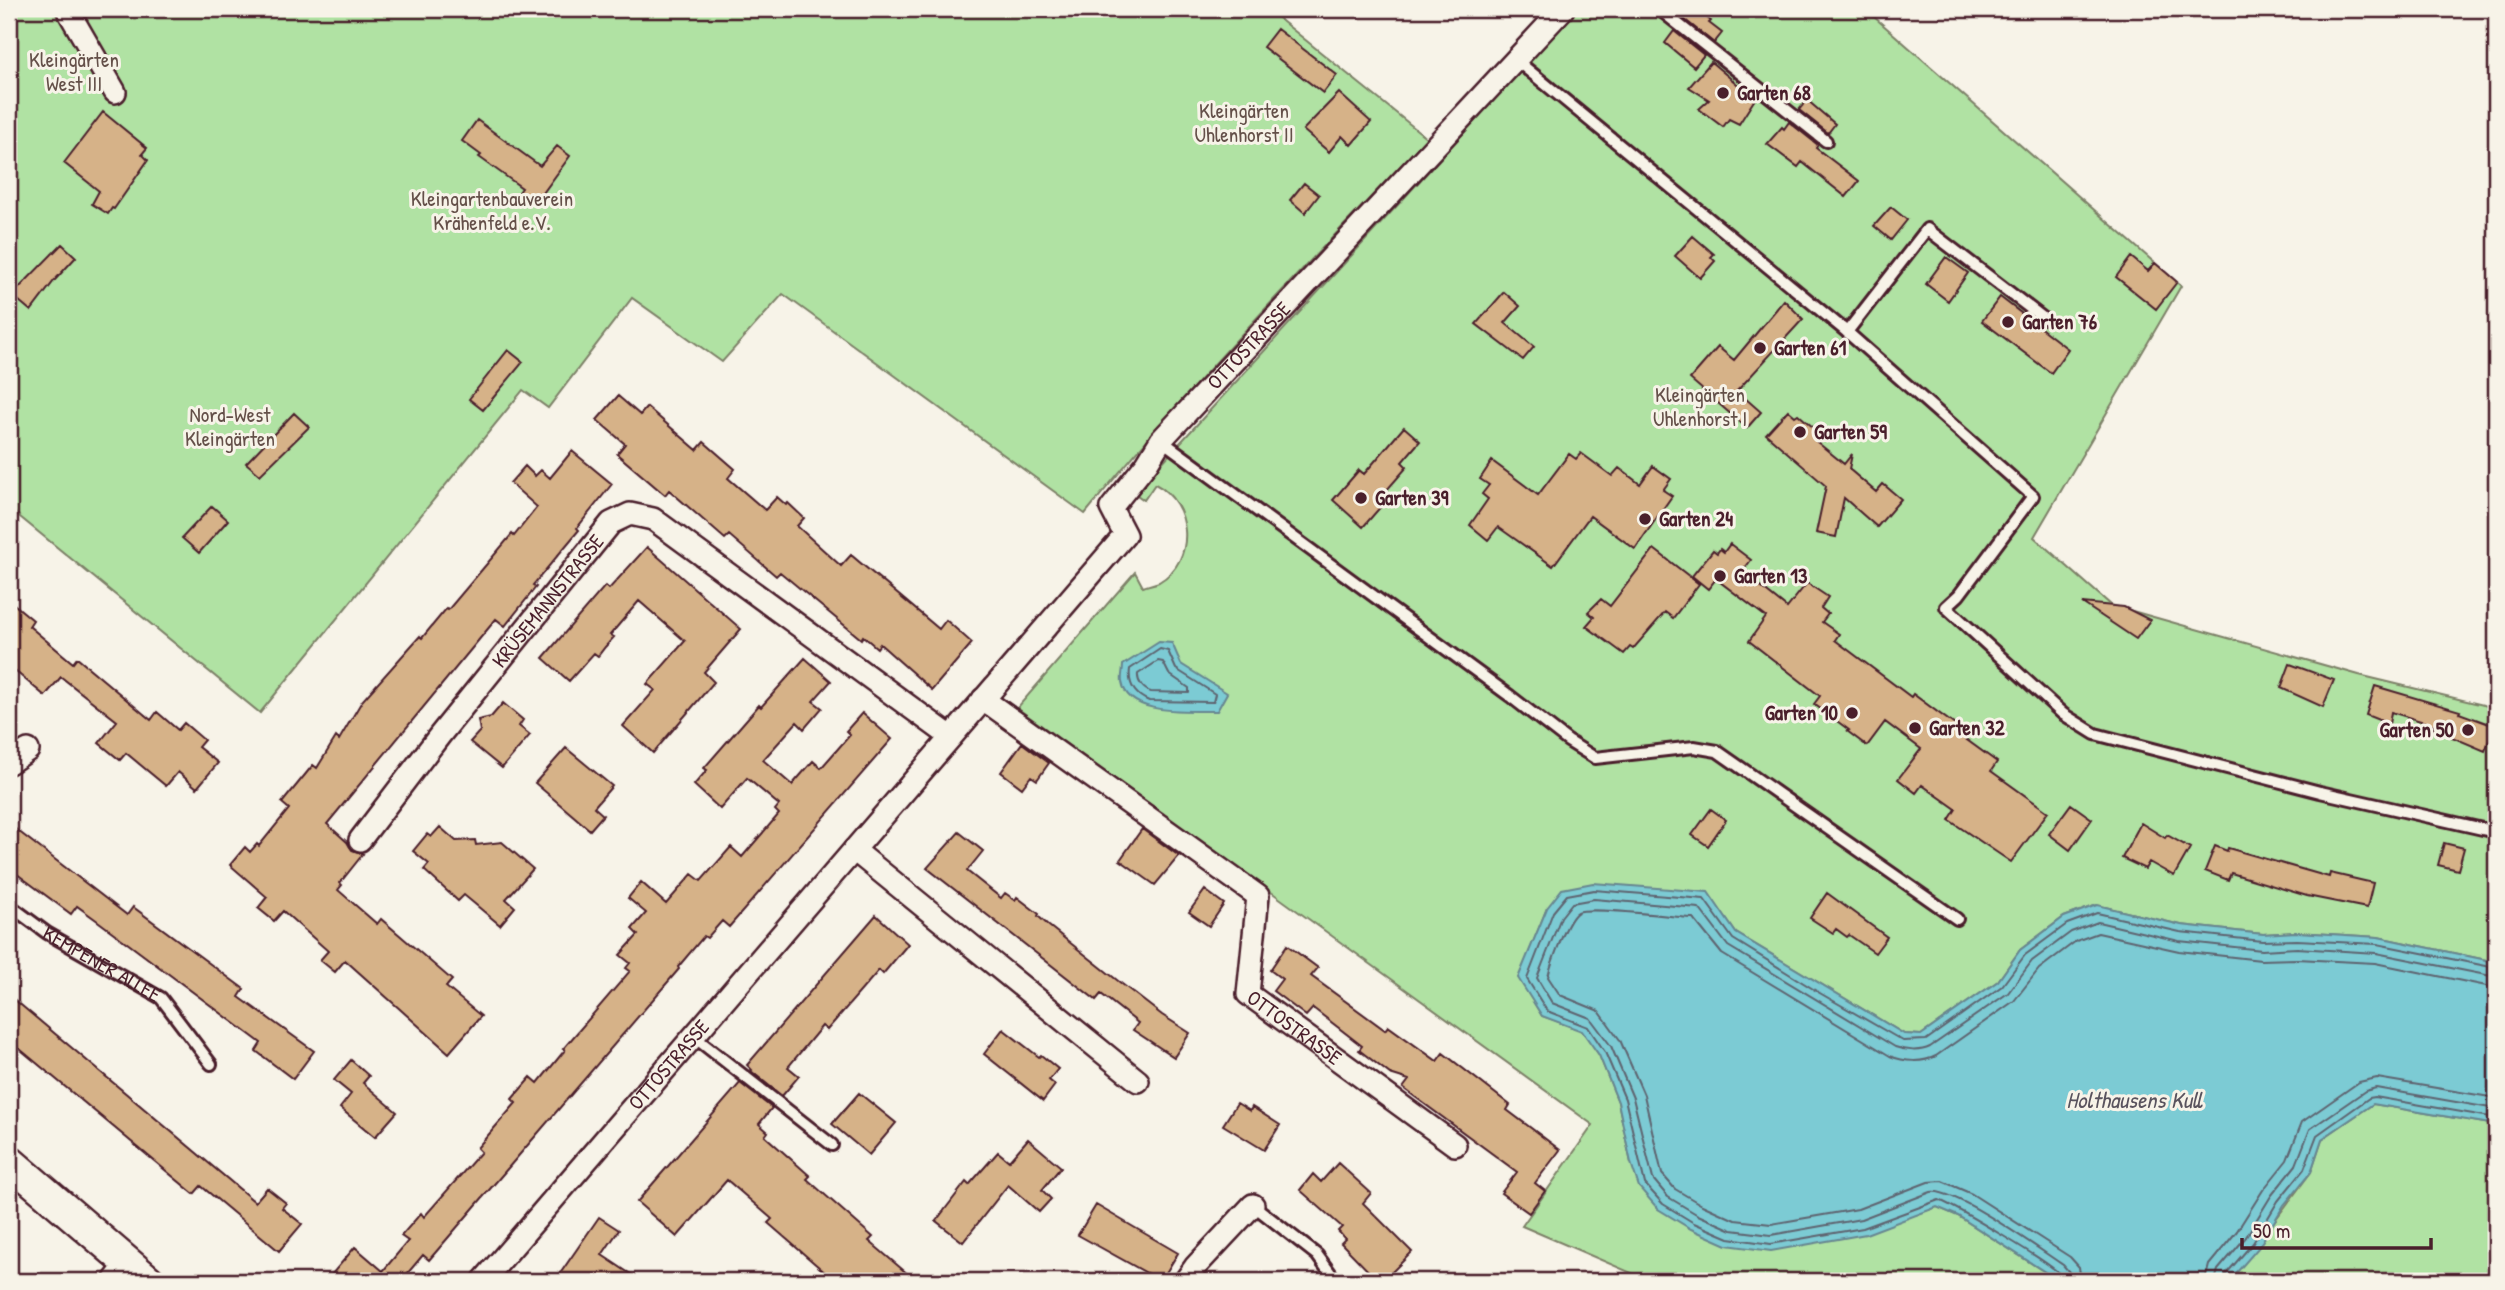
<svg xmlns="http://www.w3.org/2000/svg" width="2505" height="1290" viewBox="0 0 2505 1290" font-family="'Patrick Hand',sans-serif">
	<rect width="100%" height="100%" fill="#f7f3e8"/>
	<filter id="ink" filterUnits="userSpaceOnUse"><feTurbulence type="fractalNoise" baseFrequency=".0143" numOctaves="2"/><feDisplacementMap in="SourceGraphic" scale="14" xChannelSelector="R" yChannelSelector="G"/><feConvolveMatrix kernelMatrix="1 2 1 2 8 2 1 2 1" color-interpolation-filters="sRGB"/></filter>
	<g filter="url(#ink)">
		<path fill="#b0e2a3" stroke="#7d8067" stroke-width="2" d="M9,9H1267L1427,138C1310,261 1192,382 1085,514L783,294L722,362L632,298L548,408L523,390L260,713L9,508Z
			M1577,9H1865L2181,286L2034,537L2111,605L2359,675L2496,708V962L2378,937L2297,932L2263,934L2181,925L2097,905L2064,917L2020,950L1998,981L1921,1035L1904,1034L1736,933L1708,893L1663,890L1547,908L1519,978L1542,1016L1582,1030L1599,1055L1618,1102L1631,1163L1906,1218L1937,1207L1958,1216L2059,1281H1650L1522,1226L1593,1125L1017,708L1135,572L1143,587C1148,585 1154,584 1159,582C1197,560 1192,503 1155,484L1144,500L1137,495L1159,466Z
			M2373,1104L2496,1125V1281H2217L2231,1279L2311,1172L2322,1139Z"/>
		<path fill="#7bcbd4" stroke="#678690" stroke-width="2" d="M1159,642L1172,643L1181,664L1227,693L1217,711C1190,710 1128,717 1122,682C1121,677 1123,670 1123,665Z
			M1593,883L1708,892L1736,933L1904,1034L1921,1035L1998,981L2020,950L2064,917L2097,905L2181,925L2263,934L2297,932L2378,937L2496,962V1125L2373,1104L2322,1139L2311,1172L2284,1205L2259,1247L2231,1279L2217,1281H2059L1958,1216L1937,1207L1866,1234L1771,1251L1727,1245L1691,1229L1658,1209L1639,1187L1631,1163L1618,1102L1599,1055L1582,1031L1542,1016L1518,978L1547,908L1562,889Z"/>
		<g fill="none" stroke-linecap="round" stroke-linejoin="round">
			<path stroke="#5e646f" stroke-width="2" d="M1160,649L1168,651L1176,669L1215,694L1213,702L1149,701C1135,695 1128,684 1130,669Z
				M1158,661L1163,662L1169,674L1189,688V693L1151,692C1144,690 1137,682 1138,674Z
				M2062,1281C2062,1279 2062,1277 2061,1276C2057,1266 1954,1206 1939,1200L1863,1228L1771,1244L1729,1238L1694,1223L1663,1204L1645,1184L1625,1099L1605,1052L1588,1027L1547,1011L1527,979L1553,912L1567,895L1594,890L1704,899L1733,939L1818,992L1903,1041L1926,1040L2002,986L2025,955L2067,924L2097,913L2180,932L2262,941L2297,940L2377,944L2496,968
				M2071,1281L2069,1272L2063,1265C2039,1249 1955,1188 1931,1192L1861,1219L1771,1235L1732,1230L1698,1215L1668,1197L1653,1179L1633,1098L1611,1046L1590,1018L1552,1003L1537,978L1561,917L1572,903L1594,899L1699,908L1728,946L1895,1047C1906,1051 1920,1052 1930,1047L2008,993L2032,961L2071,932L2098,922L2179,941L2262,950L2297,948L2376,953L2496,977
				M2081,1281L2079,1267L2070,1257L1972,1194L1942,1181L1928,1182L1858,1209L1771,1224L1735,1220L1702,1205L1675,1189L1662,1174L1644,1095L1620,1040L1599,1011L1560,995L1548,977C1551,964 1567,918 1578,912C1590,906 1674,917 1693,918L1722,954L1890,1056C1904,1062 1923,1063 1936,1056L2014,1001L2039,969L2076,941L2098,933L2179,951L2261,960L2297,959L2375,963L2496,988
				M2205,1281L2209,1265L2237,1231L2263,1190L2287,1160L2302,1122L2359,1082L2377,1078L2496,1098
				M2215,1281L2218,1270L2246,1237L2271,1196L2296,1165L2310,1129L2365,1091L2376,1088L2496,1109
				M2224,1281L2226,1274L2253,1243L2278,1201L2304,1169L2317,1135L2369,1098L2375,1097L2496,1118"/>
		</g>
		<path fill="#d6b288" stroke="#4a1f2b" stroke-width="2" d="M1693,9H1696L1711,21L1709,23L1722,33L1714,43L1684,19Z
			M1277,29L1337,75L1323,93L1263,47Z
			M1674,31L1704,55L1694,67L1665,43Z
			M1711,62L1755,99L1739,124L1729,119L1723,127L1699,109L1709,100L1689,87Z
			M1339,93L1371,122L1351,145L1342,136L1329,152L1303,130Z
			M1807,100L1835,124L1828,133L1799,110Z
			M103,112L147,148L142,154L148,160L114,209L112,208L108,214L92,204L99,191L64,163Z
			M477,120L540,166L557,146L570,156L535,204L519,192L522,188L479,157L481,155L462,141Z
			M1789,122L1818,145L1816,148L1859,181L1846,197L1802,162L1798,167L1767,144L1782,127L1784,129Z
			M1304,183L1319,195L1305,213L1290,200Z
			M1891,207L1907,220L1891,240L1874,226Z
			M1693,236L1714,254L1711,257L1715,261L1700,278L1675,256Z
			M62,244L76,257L54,281L31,311L12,295Z
			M1946,257L1968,273L1948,301L1926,284Z
			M2131,257L2148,271L2155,263L2177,282L2156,309L2116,277Z
			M1504,292L1520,306L1505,323L1534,347L1523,360L1476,324Z
			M2000,297L2068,349L2051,373L1982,321Z
			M1784,300L1803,319L1737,391L1761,412L1747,428L1690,379L1718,347L1734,360Z
			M508,350L523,362L483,410L469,399Z
			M618,396L640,415L647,407L697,450L704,442L735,469L728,478L765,510L777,497L786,505L788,503L804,518L797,526L841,566L851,555L939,629L946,620L972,643L932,690L880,644L877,648L863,636L861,639L780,572L776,576L729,535L725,539L669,490L665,495L617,454L625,444L597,420Z
			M1788,410L1795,416L1798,414L1823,436L1817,442L1844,464L1852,454L1849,469L1876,492L1883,484L1901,499L1877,527L1844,498L1836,537L1816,533L1826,486L1766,434Z
			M294,413L309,427L260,475L246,463Z
			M1404,427L1420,441L1402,462L1407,467L1385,492L1390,496L1363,527L1333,500L1359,470L1364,474Z
			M572,451L612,484L577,528L579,530L533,585L536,587L505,626L496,619L327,824L347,842L352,850L363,854L340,883L342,885L338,890L377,924L381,919L452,980L446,987L481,1016L449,1053L345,960L335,972L320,960L328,951L283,911L274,921L258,908L267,897L230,865L245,847L250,852L257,844L259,846L289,809L282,803L313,765L317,768L336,737L339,740L362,701L420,636L422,638L446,609L448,610L512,534L514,536L537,507L510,483L525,466L535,476L541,470L550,478Z
			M1581,453L1612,476L1619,468L1640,484L1653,466L1671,479L1663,490L1672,496L1635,549L1590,516L1553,566L1498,527L1488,540L1470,525L1488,499L1482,494L1489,485L1480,479L1492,461L1538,495L1569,454L1576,459Z
			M212,506L228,520L199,553L182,538Z
			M1730,544L1751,560L1742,572L1787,608L1807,583L1828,597L1821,608L1828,614L1822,622L1839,634L1835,640L1911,697L1913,694L1963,731L1960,735L1997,762L1991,771L2048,812L2011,862L1949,820L1956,809L1922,785L1916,793L1898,779L1921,749L1885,722L1867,746L1847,731L1849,730L1814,704L1820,696L1749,641L1766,617L1716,579L1708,589L1692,576L1713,550L1717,553L1720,549L1724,552Z
			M647,547L741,629L704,672L714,682L653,753L623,726L655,690L647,684L685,641L639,601L610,635L614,637L605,647L598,656L594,653L569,681L543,658L605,586L609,589Z
			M1654,549L1699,584L1673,618L1665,612L1633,649L1630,647L1624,654L1586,626L1594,617L1588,612L1601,599L1610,606Z
			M9,600L33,620L29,626L73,663L77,658L151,720L157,712L178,730L184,723L204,740L198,747L218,763L197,788L178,772L166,786L126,753L120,760L99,743L117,721L61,677L45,696L9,666Z
			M2082,603L2124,607L2150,620L2136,639Z
			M805,658L831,681L813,701L822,708L804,729L797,722L763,760L792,785L813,761L821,768L850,735L846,731L862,713L892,739L729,927L722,921L707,938L704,936L678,967L679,969L429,1260L423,1255L401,1281H326L355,1247L383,1271L408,1241L401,1236L421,1213L424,1217L481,1152L477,1148L516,1103L512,1099L531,1077L538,1083L565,1050L563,1049L630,971L626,968L630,963L620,955L638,935L632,929L646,913L628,898L641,882L666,904L692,874L701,881L731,847L742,857L779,814L775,810L779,805L747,778L720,809L694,785L707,770L704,768L732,736L759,705L761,707Z
			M2290,664L2334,680L2323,707L2281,688Z
			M2375,686L2460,711L2459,713L2495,726L2485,751L2433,729L2434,725L2391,712L2389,724L2366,715Z
			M503,703L523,720L519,726L530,735L502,768L470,742L480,731L478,720L491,717Z
			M1022,743L1049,763L1037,780L1031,776L1022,788L1001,772Z
			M566,748L612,786L594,807L603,815L590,830L535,783Z
			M2071,804L2092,819L2070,850L2049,834Z
			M1711,809L1726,820L1708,846L1692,835Z
			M2141,823L2165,838L2167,835L2190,848L2174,876L2149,862L2145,869L2122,858Z
			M9,824L127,915L133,907L244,989L239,997L314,1051L293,1079L256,1051L261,1043L95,919L77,906L71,914L9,868Z
			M440,827L456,841L475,840L476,845L502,842L533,869L506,899L515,907L500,925L464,895L458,901L424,870L429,864L413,851L427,834L431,837Z
			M1142,829L1179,856L1155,885L1120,860Z
			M959,832L983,851L967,871L1001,898L1005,893L1015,900L1017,897L1039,914L1038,916L1049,926L1122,984L1162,1015L1190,1033L1174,1057L1133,1030L1138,1023L1101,994L1096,1000L927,868Z
			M2444,843L2464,848L2458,870L2438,865Z
			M2215,846L2227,851L2228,848L2329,877L2330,873L2373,883L2367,908L2307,896L2231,873L2228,880L2205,871Z
			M1205,890L1224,904L1209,926L1189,912Z
			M1827,893L1887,937L1875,953L1849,935L1847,937L1836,929L1833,933L1810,918Z
			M876,915L908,944L883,974L879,970L827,1030L822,1026L788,1067L799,1076L782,1096L751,1071L752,1070L747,1065Z
			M1287,945L1318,968L1311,976L1385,1030L1388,1026L1437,1061L1443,1053L1510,1105L1507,1110L1560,1150L1535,1183L1545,1191L1529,1213L1501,1193L1517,1172L1403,1088L1409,1080L1390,1074L1359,1050L1362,1046L1313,1008L1306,1016L1273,991L1282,979L1270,970Z
			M9,995L255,1202L267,1188L286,1203L282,1208L302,1224L279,1251L201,1186L194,1194L9,1040Z
			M1003,1029L1039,1057L1041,1055L1058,1069L1049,1080L1055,1085L1043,1101L984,1054Z
			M351,1060L369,1076L363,1083L397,1112L375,1137L340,1108L351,1094L334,1080Z
			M740,1083L772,1108L759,1124L768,1132L765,1136L810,1176L807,1179L873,1237L869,1241L916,1281H835L768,1223L772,1219L727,1180L677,1237L637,1202Z
			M859,1093L896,1123L869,1155L832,1124Z
			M1237,1103L1250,1111L1252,1107L1280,1125L1264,1150L1223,1125Z
			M1028,1139L1061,1167L1042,1190L1051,1199L1039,1212L1008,1185L963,1242L936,1221L966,1182L969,1185L998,1152L1009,1161Z
			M1338,1163L1371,1193L1363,1203L1412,1252L1383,1281H1378L1341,1243L1345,1239L1338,1231L1342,1227L1300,1190L1313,1174L1321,1182Z
			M1096,1205L1178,1253L1161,1281L1078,1235Z
			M599,1217L619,1230L602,1255L641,1281H555Z"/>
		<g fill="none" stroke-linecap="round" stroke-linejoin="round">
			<defs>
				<g id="lane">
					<path d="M1659,9L1826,141"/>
					<path d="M1516,60L1847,332L2033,496L1959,595L1946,607L2063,714L2095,734L2320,792L2496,832"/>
					<path d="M1847,332L1927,229L2043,318"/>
					<path d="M1161,440L1510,696L1568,741L1595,758L1694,747L1717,751L1957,919"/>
					<path id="s1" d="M9,905L47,933L161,998L211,1064"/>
					<path d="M693,1036L832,1145"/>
					<path d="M1253,1205L1317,1255L1336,1281"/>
				</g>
				<g id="street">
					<path d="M67,9L115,92"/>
					<path id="s2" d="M983,699L1258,896L1248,994L1455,1145"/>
					<path d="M9,763L28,750"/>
					<path id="s3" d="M360,840L440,735L611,523L630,514L653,519L951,737"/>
					<path d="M854,850L1138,1081"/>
					<path d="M114,1281L127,1264"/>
					<path id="s4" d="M483,1281L1125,535L1111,508L1147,463L1161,440L1563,9"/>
					<path d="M1185,1281L1195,1267L1253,1205"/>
				</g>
				<path id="secondary" d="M9,1161L149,1281"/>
			</defs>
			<use href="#lane" stroke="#4a1f2b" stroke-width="16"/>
			<use href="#street" stroke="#4a1f2b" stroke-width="26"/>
			<use href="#secondary" stroke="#4a1f2b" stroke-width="35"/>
			<use href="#lane" stroke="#f7f3e8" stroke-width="10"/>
			<use href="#street" stroke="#f7f3e8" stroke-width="21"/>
			<use href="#secondary" stroke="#f7f3e8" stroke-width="30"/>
		</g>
	</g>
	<g fill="#4a1f2b" stroke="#f7f3e8" stroke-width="2.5">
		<circle cx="1723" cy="93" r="7"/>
		<circle cx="2008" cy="322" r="7"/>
		<circle cx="1760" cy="348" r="7"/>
		<circle cx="1800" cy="432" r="7"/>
		<circle cx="1361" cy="498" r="7"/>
		<circle cx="1645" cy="519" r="7"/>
		<circle cx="1720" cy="576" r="7"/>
		<circle cx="1852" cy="713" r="7"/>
		<circle cx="1915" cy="728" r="7"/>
		<circle cx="2468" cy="730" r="7"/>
	</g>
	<g text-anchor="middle" stroke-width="6" stroke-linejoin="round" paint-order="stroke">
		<g font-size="21" fill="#645049" stroke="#f7f3e8">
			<text x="74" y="67">Kleingärten<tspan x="74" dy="24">West III</tspan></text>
			<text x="1244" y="118">Kleingärten<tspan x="1244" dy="24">Uhlenhorst II</tspan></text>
			<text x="492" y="206">Kleingartenbauverein<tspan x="492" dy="24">Krähenfeld e.V.</tspan></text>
			<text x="1700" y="402">Kleingärten<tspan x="1700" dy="24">Uhlenhorst I</tspan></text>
			<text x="230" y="422">Nord-West<tspan x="230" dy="24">Kleingärten</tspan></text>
		</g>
		<g font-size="21" font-weight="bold" fill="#4a1f2b" stroke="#f7f3e8" text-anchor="start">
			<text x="1737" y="100">Garten 68</text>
			<text x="2022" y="329">Garten 76</text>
			<text x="1774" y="355">Garten 61</text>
			<text x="1814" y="439">Garten 59</text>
			<text x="1375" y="505">Garten 39</text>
			<text x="1659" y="526">Garten 24</text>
			<text x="1734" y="583">Garten 13</text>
			<text x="1838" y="720" text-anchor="end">Garten 10</text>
			<text x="1929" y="735">Garten 32</text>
			<text x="2454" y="737" text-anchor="end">Garten 50</text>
		</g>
		<g font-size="21" fill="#4a1f2b" stroke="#f7f3e8">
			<text dy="7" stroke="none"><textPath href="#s4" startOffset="1228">OTTOSTRASSE</textPath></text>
			<text dy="7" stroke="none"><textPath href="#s3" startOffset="304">KRÜSEMANNSTRASSE</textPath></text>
			<text dy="7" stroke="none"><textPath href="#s1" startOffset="110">KEMPENER ALLEE</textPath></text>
			<text dy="7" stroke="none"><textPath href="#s2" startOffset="494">OTTOSTRASSE</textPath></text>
			<text dy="7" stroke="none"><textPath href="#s4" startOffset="285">OTTOSTRASSE</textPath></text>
		</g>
		<g font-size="23" font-style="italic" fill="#59535e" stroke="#f7f3e8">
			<text x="2134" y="1108">Holthausens Kull</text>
		</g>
	</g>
	<rect width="2505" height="1290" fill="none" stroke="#f7f3e8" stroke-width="35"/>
	<rect x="18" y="18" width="2470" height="1255" fill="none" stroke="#4a1f2b" stroke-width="2.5" filter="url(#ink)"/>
	<path d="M2242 1238v10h189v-10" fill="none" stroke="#4a1f2b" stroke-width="3.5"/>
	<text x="2253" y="1238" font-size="21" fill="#4a1f2b" stroke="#f7f3e8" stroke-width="5" paint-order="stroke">50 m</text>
</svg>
